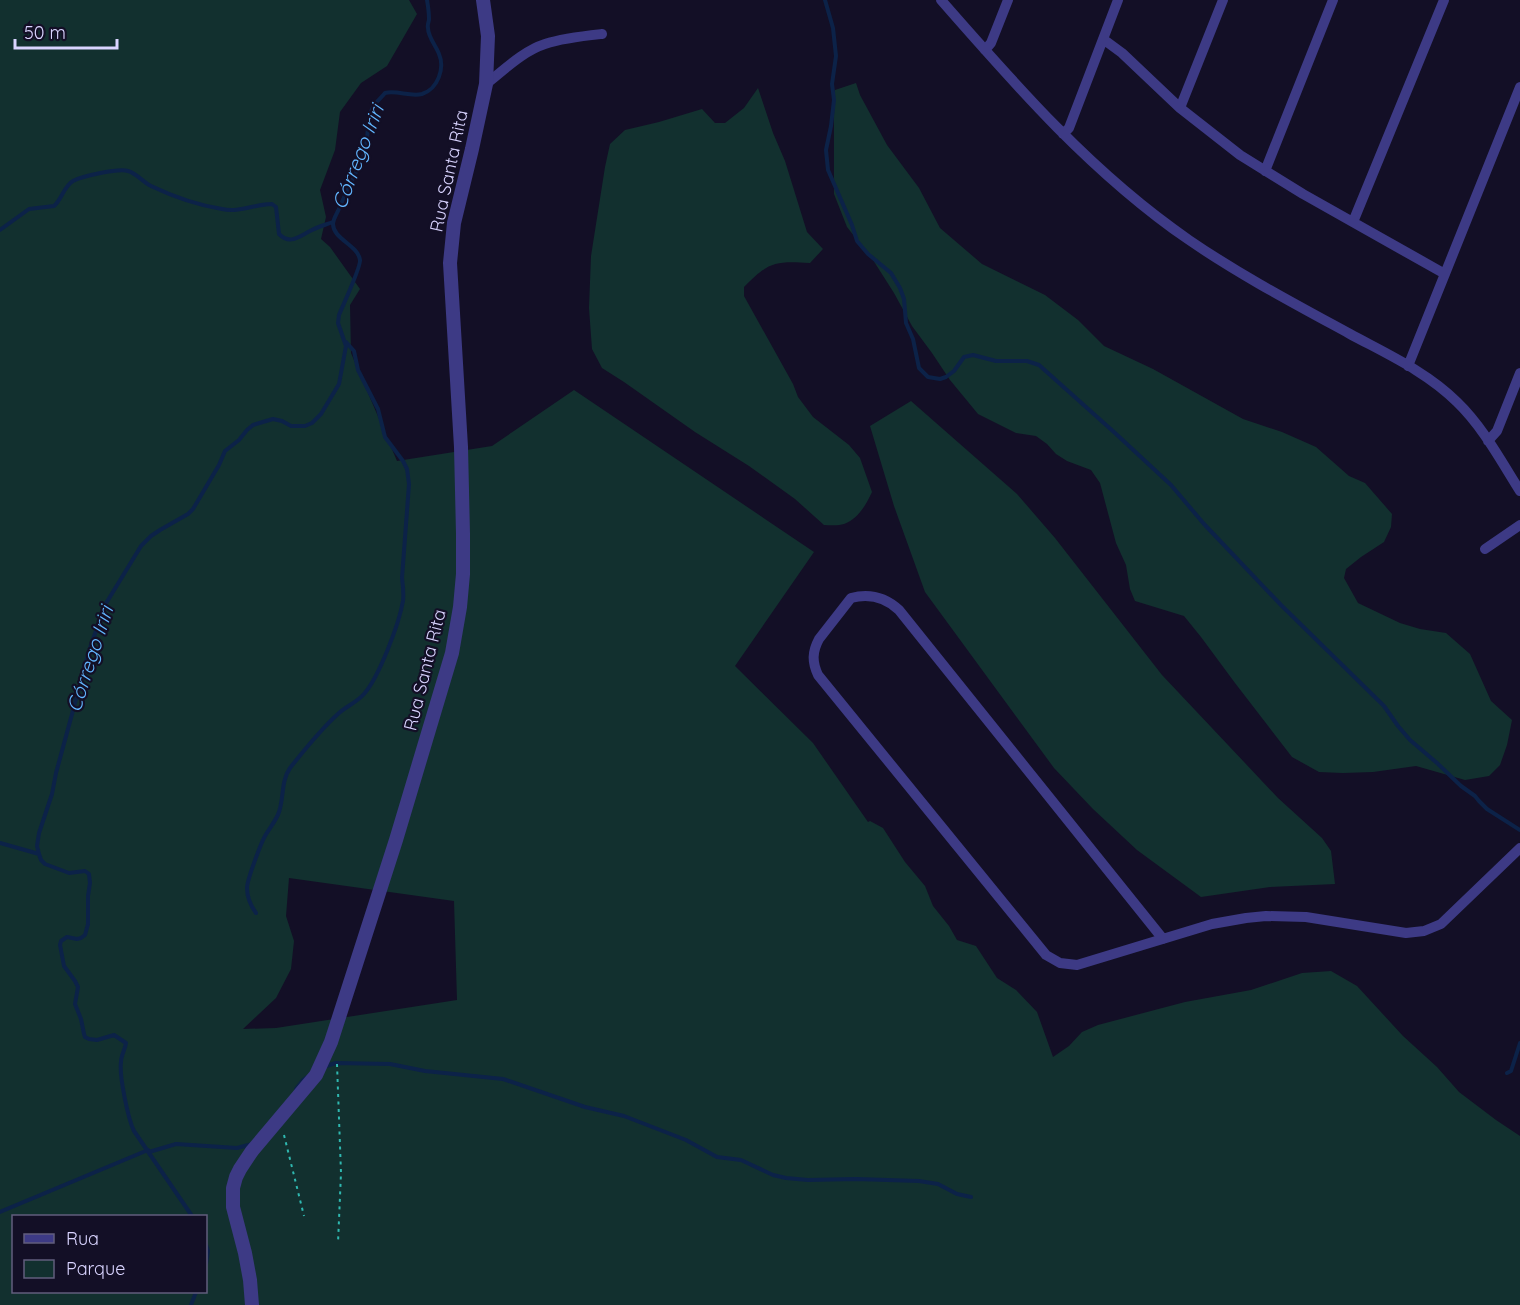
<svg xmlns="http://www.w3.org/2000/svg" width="1520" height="1305" viewBox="0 0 1520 1305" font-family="Quicksand,sans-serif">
	<rect width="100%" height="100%" fill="#130f26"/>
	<path fill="#12302f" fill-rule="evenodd" d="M0,0H409L417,14L387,66L361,83L340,112L335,150L320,190L326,217L321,239L330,247L360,289L350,305L351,353L397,461L492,446L574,390L814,552L735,666L813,743L868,822L870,821L883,828L905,862L925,886L933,906L949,926L957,940L976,946L997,978L1016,990L1037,1012L1053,1057L1069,1046L1082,1032L1098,1025L1185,1002L1251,990L1302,973L1331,971L1357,986L1403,1036L1437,1067L1459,1092L1496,1120L1520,1136V1305H0ZM289,878L454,901L457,1000L276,1028L243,1029L276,998L291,969L294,941L286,916ZM14,1216H206V1292H14Z
		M856,83L860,95L887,145L919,188L940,228L982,264L1045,295L1078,320L1104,346L1153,369L1243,419L1282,432L1316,447L1349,476L1365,483L1392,514L1391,527L1384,542L1361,557L1346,569L1344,578L1358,603L1400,623L1420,629L1446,633L1470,654L1491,701L1512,720L1507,745L1500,765L1489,776L1465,780L1416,766L1373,772L1343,773L1319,772L1292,757L1235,683L1201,637L1184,616L1135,601L1130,589L1126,565L1116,543L1100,483L1091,470L1067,461L1056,454L1047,444L1036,436L1016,433L978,414L950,380L932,353L912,326L894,293L873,260L847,227L834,194V115L835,90Z
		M758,88L773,133L785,161L807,232L823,249L810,263C774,261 769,262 744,287V296L793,384L798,397L813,417L849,445L860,458L872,492C866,505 858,519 844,524C838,526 830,525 824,525L795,499L749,466L695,432L624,382L602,368L592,349L589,308L591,256L605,167L610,144L625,130L659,122L702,109L715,123H725L744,108Z
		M911,401L1017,494L1055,538L1162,675L1278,798L1322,838L1331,851L1335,884L1270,887L1201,897L1137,850L1093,809L1054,768L925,592L894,506L870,426Z"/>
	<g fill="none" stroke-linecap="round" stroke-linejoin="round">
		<path stroke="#0c2248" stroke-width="4" d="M825,0L833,28L836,56L832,84L834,100L831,126L826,150L828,170L852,225L857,241L868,254L891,273L900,288L904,299L906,323L913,339L919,368L928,377L940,379L946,377L954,371L964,357L973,355L996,361H1027L1039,365L1115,433L1171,485L1204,524L1281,605L1384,706L1398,726L1410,740L1437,763L1461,786L1475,796L1479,801L1487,809L1520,830
			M0,230L29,209L54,206C62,199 64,186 73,181C82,176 119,168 128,171C136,173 143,182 151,186C174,197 197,205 222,209C239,213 255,204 272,204L276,207L279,234C290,245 298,237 310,231C317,227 325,225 333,222
			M0,843L39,854
			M256,913C251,906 247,896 247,888C247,880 261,843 265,836C270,827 276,821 279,812C284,797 281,781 290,768C305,749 321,729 339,713C347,706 357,702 364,694C379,677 399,624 403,601C404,593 403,586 402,578L409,484L407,469L403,461L385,437L378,409L358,370L354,351L346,342
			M323,1067L336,1063L390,1064L425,1071L503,1079L585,1107L624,1116L686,1140L717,1157L741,1160L773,1175L786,1178L808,1180L856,1179L919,1181L938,1184L957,1194L971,1197
			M1507,1073L1511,1071L1520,1043
			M296,1089L303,1080L307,1077
			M149,1152L176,1144L237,1148L252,1144
			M0,1212L148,1150
			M192,1216L134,1131C128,1119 119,1075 121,1062C121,1055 125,1050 126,1043L114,1035L97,1040L89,1039L85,1037L84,1034L81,1019L75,1004L78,987L75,981L64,966L60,945L61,941L67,937L77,939L81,938L85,935L88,924V896L90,883L89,874L85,871L69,873L45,864L41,860L39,854L37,846L39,833L52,794L56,773L90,648L105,605L141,546L151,536L160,530L188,514L193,509L219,465L225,451L239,440L247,430L253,425L273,419L282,421L291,426H305L312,423L321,414L339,384L346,346L338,323L339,315C343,305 361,267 360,260C358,245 333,239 333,224C333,220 336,215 338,211C346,192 355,175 363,157C370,141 365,122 373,107C376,102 381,98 385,93C397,90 410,97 422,94C438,89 445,68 439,54C436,46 428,37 428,28C427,25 429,22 429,19C429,13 428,6 427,0
			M206,1245L208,1251L206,1264
			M191,1305L196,1292"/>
		<path stroke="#2fb8b0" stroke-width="2" stroke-dasharray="3 4.5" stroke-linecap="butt" d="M337,1064L341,1173L338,1243
			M284,1135L304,1216"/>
		<path stroke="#3d3a85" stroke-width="10" d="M941,0C1017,87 1093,174 1189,240C1240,275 1295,304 1350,334C1387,354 1427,372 1457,402C1483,427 1501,461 1520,491
			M1103,39L1122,53L1180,108L1240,155L1303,194L1445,274
			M985,50L991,43L1008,0
			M486,84C504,70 523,51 545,44C563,38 583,36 602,34
			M1180,108L1223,0
			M1063,134L1069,128L1118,0
			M1265,171L1333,0
			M1353,222L1444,0
			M1408,366L1520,87
			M1488,441L1497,431L1520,373
			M1485,549L1520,525
			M1163,939L899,610C885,597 870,593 851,598L819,639C812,652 812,662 818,675L1046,955L1060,963L1077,965L1212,924L1246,918L1266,916L1306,917L1406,933L1424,931L1441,924L1520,848"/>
		<path stroke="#3d3a85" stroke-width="14" d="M252,1305L250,1280L245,1253L233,1207V1188L236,1177L240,1169L252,1151L316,1075L331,1042L396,840L452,653L460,607L463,574V534L461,447L450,263L454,223L472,149L486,84L488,36L483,0"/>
	</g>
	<g text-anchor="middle" stroke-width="4.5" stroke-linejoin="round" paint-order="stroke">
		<g font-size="18" fill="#d9d4ff" stroke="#130f26">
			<text transform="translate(449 171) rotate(-78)" y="6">Rua Santa Rita</text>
			<text transform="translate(425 670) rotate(-76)" y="6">Rua Santa Rita</text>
		</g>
		<g font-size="20" font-style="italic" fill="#62b6ff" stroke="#130f26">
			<text transform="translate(358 157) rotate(-69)" y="7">Córrego Iriri</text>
			<text transform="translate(90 659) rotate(-72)" y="7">Córrego Iriri</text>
		</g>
	</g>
	<rect x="12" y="1215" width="195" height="78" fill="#130f26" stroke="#625e7d" stroke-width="1.5"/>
	<rect x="24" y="1234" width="30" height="9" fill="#3d3a85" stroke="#625e7d" stroke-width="1.5"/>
	<text x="66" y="1245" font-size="18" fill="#d9d4ff">Rua</text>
	<rect x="24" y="1260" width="30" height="18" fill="#12302f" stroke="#625e7d" stroke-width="1.5"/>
	<text x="66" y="1275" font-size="18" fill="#d9d4ff">Parque</text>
	<path d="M15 39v9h102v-9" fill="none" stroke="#d9d4ff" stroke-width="3"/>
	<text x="24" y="39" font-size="18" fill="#d9d4ff" stroke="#130f26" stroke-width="4.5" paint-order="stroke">50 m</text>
</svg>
